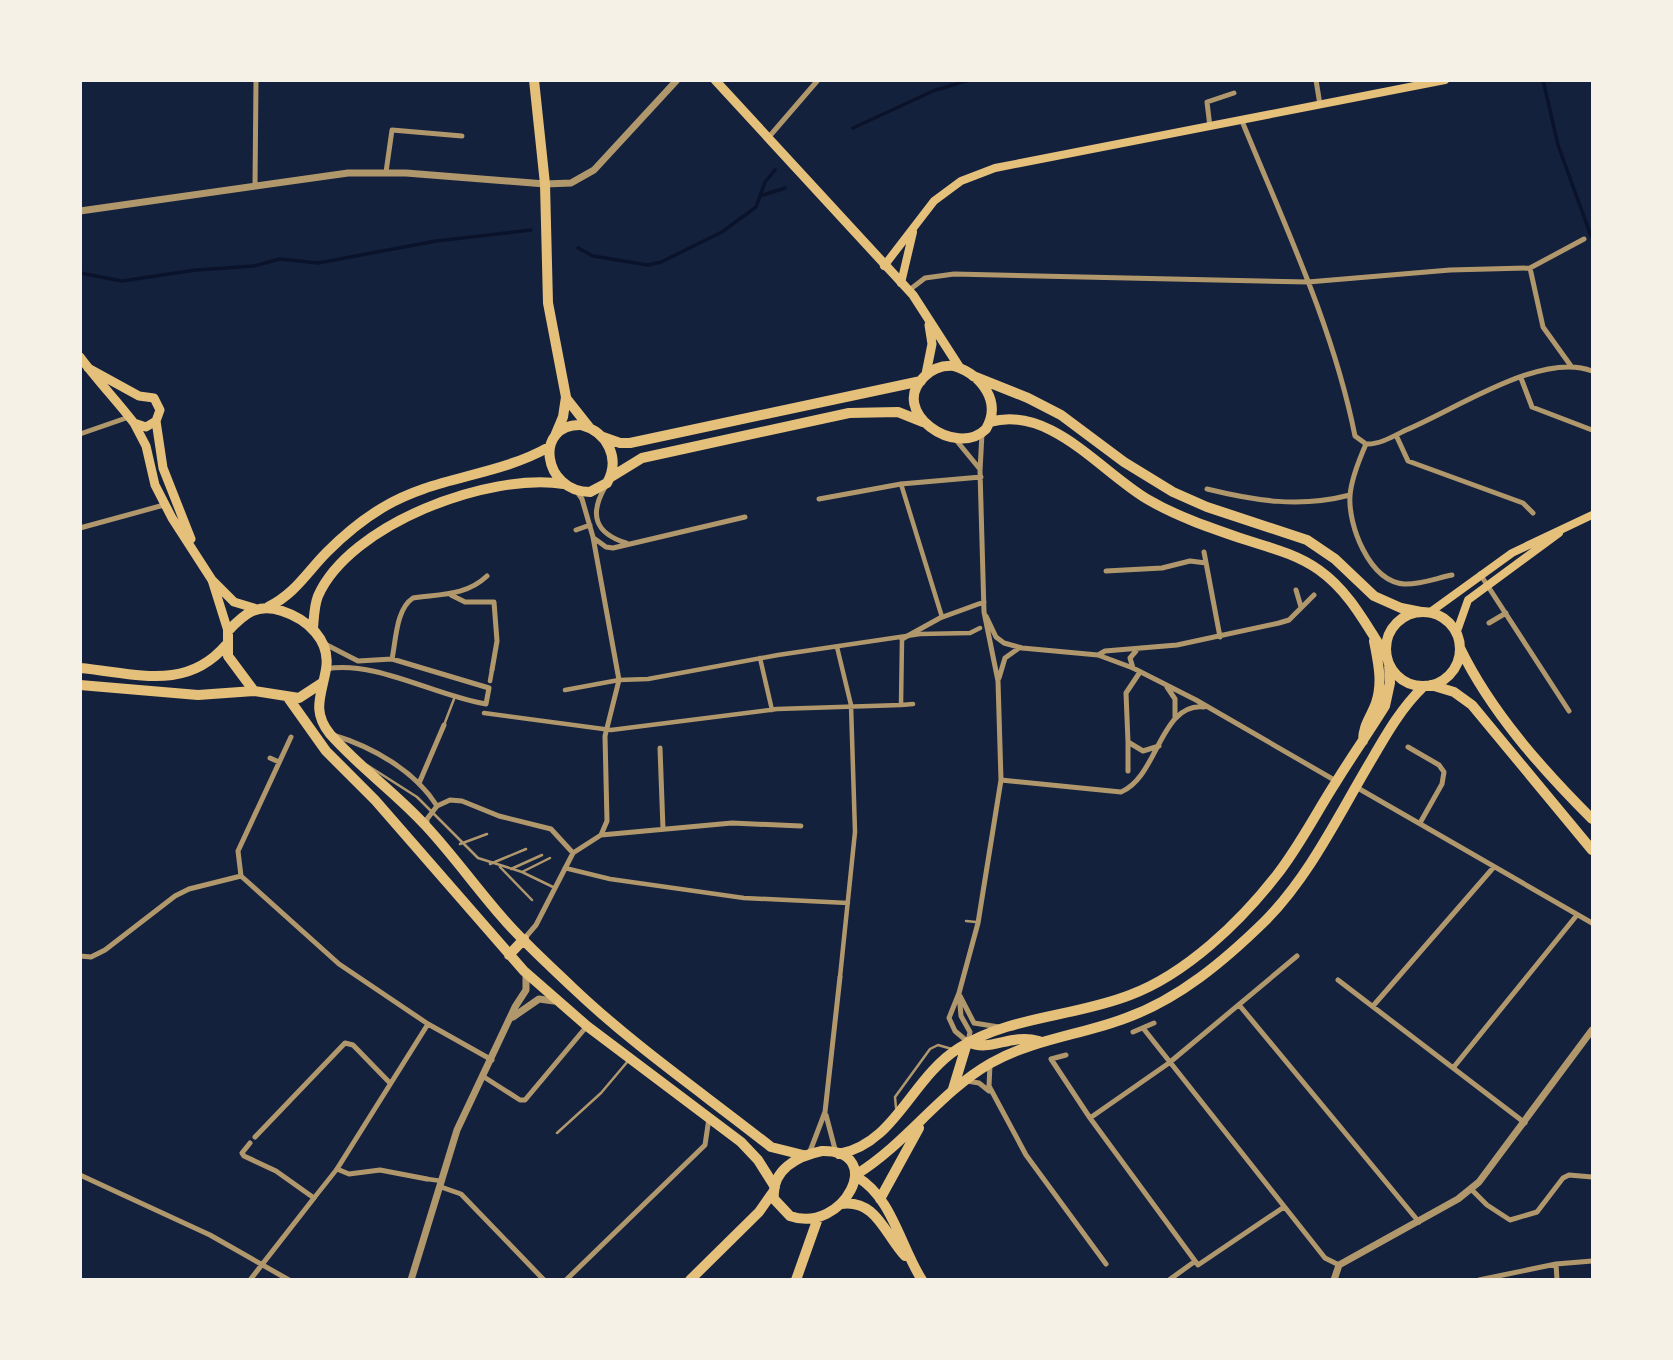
<svg xmlns="http://www.w3.org/2000/svg" width="1673" height="1360" viewBox="0 0 1673 1360" font-family="'Titillium Web',sans-serif">
	<rect width="100%" height="100%" fill="#14213d"/>
	<g fill="none" stroke-linecap="round" stroke-linejoin="round">
		<path stroke="#0b132b" stroke-width="3.5" d="M1543,80L1558,145L1591,236
			M853,128L933,91L969,80
			M760,196L785,188
			M578,248L593,256L648,265L661,262L722,232L756,207L765,182L775,170
			M80,273L122,281L196,270L254,266L280,259L318,263L436,241L531,230"/>
		<path stroke="#b1986c" stroke-width="2.5" d="M444,725L454,699
			M367,765L417,797L478,858L522,872L553,887
			M460,844L487,834
			M490,864L526,849
			M500,867L532,900
			M511,869L542,855
			M522,872L550,858
			M966,921L976,922
			M896,1108L895,1097L930,1049L938,1045L952,1049
			M557,1133L601,1093L628,1061"/>
		<path stroke="#b1986c" stroke-width="4.5" d="M901,484L942,617
			M837,647L851,705L855,832L840,977
			M760,658L772,710
			M490,681L492,670
			M565,690L619,680L648,679L778,655L920,634L970,633L980,628
			M901,705L913,704
			M484,713L611,730L777,709L901,705L902,639
			M565,868L610,879L744,898L848,903
			M427,1179L442,1181
			M314,1198L337,1169"/>
		<path stroke="#b1986c" stroke-width="5" d="M1316,80L1320,105
			M1242,121C1284,224 1333,326 1355,436L1366,444
			M1210,127L1207,102L1234,93
			M768,138L818,80
			M386,172L392,130L462,136
			M255,186L256,80
			M1530,268L1543,327L1571,366
			M908,291L925,278L954,274L1308,282L1450,270L1530,268L1584,239
			M1521,378L1532,407L1592,430
			M80,434L129,417
			M1396,435L1408,461L1523,503L1533,513
			M956,440L979,468
			M1366,444C1379,445 1394,436 1406,430C1455,410 1541,351 1592,371
			M1366,444C1359,460 1351,479 1350,496C1348,525 1369,581 1404,584C1419,585 1437,578 1452,575
			M605,487C589,515 595,533 626,543
			M1207,489C1256,501 1300,508 1350,495
			M819,499L901,484L981,477
			M80,528L164,505
			M576,530L590,525
			M595,539L606,547L613,548L745,517
			M1204,552L1220,637
			M1106,571L1162,568L1190,561L1206,563
			M1480,574L1569,711
			M1296,590L1301,607
			M451,595L465,602H494L497,641L492,670
			M986,616L996,637L1004,643L1022,648L1098,655L1133,668L1196,700L1336,781
			M1489,623L1506,613
			M902,639L940,618L984,602
			M323,643L358,661L392,659L489,688L486,704C435,696 376,660 326,669
			M1098,655L1105,651L1177,645L1279,623L1289,620L1314,595
			M392,659C396,640 396,609 413,598C440,594 466,596 487,576
			M1133,668L1130,658L1136,651
			M1140,672L1126,693L1128,742L1143,751L1159,746
			M999,678L1005,658L1019,648
			M1167,687L1175,699V717
			M333,735C373,747 415,771 437,806
			M1128,742V771
			M1408,747L1439,765L1444,772L1442,784L1420,823
			M660,748L663,829
			M270,758L279,762
			M1001,780L1121,792C1158,777 1160,702 1204,707
			M420,781L444,725
			M1356,787L1592,923
			M427,826V819L437,806L450,800L462,801L499,816L551,829L573,853
			M601,835L732,823L801,826
			M241,876L339,964L428,1024L492,1060
			M241,876L238,851L291,737
			M524,939L536,925L573,853L601,835L607,821L605,736L619,680L593,537L582,499L576,490
			M80,956L91,957L105,950L175,896L189,889L241,876
			M1338,980L1525,1123
			M959,993L961,1016L970,1032L968,1042L955,1031L949,1018L959,993L978,923L1001,780L998,681L984,612L980,471L982,433
			M960,996L974,1023L999,1027
			M1240,1006L1419,1222
			M1373,1006L1493,868
			M1143,1028L1325,1258L1339,1265
			M1133,1032L1154,1023
			M1066,1055L1051,1059L1090,1118L1198,1265L1284,1207
			M990,1065L989,1086L1026,1155L1106,1264
			M1453,1068L1577,915
			M484,1077L520,1100H525L587,1026
			M967,1081L979,1083L989,1091
			M826,1115L836,1153
			M1090,1118L1169,1063L1297,956
			M255,1137L345,1043L353,1045L389,1082
			M809,1154L825,1112L840,977
			M80,1175L210,1235L289,1280
			M427,1179L380,1170L349,1174L337,1169L428,1024
			M441,1187L461,1194L544,1280
			M1471,1189L1487,1205L1510,1220L1537,1212L1563,1178L1569,1175L1592,1177
			M1556,1264L1557,1280
			M250,1280L314,1198L276,1171L244,1156L242,1153L250,1143
			M566,1280L705,1145L709,1118
			M1169,1280L1194,1262
			M1479,1280L1556,1264L1592,1261"/>
		<path stroke="#b1986c" stroke-width="7" d="M80,211L348,173H406L545,184L571,183L594,170L677,80
			M513,1017L539,999L554,1001
			M411,1280L457,1130L515,1007L526,990V973
			M1334,1280L1339,1265L1458,1199L1479,1182L1592,1030"/>
		<path stroke="#e5c07b" stroke-width="8" d="M884,266L934,201L961,181L995,168L1445,80
			M901,283L913,232
			M1429,613L1512,553L1592,515
			M1456,634L1468,600L1559,533"/>
		<path stroke="#e5c07b" stroke-width="9" d="M715,80L913,295L960,368
			M80,357C97,380 117,401 134,423L146,427L156,421L160,410L154,398L139,396L88,368
			M926,374L932,344L929,325
			M156,421L163,468L191,539
			M134,423L146,446L155,485L172,518L212,580L228,631
			M213,581L234,602L254,608"/>
		<path stroke="#e5c07b" stroke-width="10" d="M534,80L545,184L548,303L566,397L563,417L555,436
			M954,366C982,375 1002,402 986,429C956,459 888,411 924,377C933,368 942,365 954,366Z
			M973,376L1028,398L1061,415L1124,462L1173,492L1207,507L1307,540L1335,559L1374,596L1401,608L1421,612
			M566,398L589,427
			M990,422C1050,405 1100,471 1147,499C1176,516 1208,527 1240,538C1267,547 1295,553 1319,570C1350,592 1366,625 1387,657
			M581,425C607,432 621,458 607,483L590,492C543,492 533,424 581,425Z
			M603,437L620,443H630L921,381
			M611,477L642,458L849,413L898,412L923,422
			M268,607C295,594 307,572 327,552C343,536 362,520 382,508C434,476 496,477 549,447
			M1386 649a37 37 0 1 1 74 0a37 37 0 1 1-74 0Z
			M313,628C314,618 314,606 318,596C350,524 489,472 564,484
			M1460,648C1491,712 1542,769 1592,819
			M80,668C135,673 186,692 226,645
			M322,683L299,698L254,691L228,656V631C245,613 257,603 282,611C307,619 331,640 326,669C322,694 311,711 330,734C359,767 396,793 426,826C452,854 475,886 501,916C522,941 548,964 572,987C634,1046 704,1094 771,1147L803,1155
			M80,685L198,695L254,691
			M1431,685L1454,692L1472,705L1592,850
			M289,699L326,751L375,800L524,971L587,1026L741,1142L758,1160L775,1187
			M1363,741C1363,725 1371,717 1376,703C1383,682 1378,662 1374,641
			M509,955L524,939
			M968,1042C991,1053 1009,1033 1039,1041
			M953,1089L967,1043
			M822,1151C888,1150 843,1235 790,1216L774,1199C771,1170 797,1156 822,1151Z
			M839,1154C896,1143 911,1078 959,1048C1010,1016 1074,1017 1130,995C1186,974 1240,922 1276,876C1299,847 1316,813 1336,782C1352,756 1369,732 1385,706L1390,683L1389,664
			M857,1174C907,1143 940,1092 991,1063C1034,1039 1081,1035 1126,1018C1179,999 1224,961 1264,922C1310,876 1339,814 1372,759C1387,733 1402,707 1424,686
			M857,1177C892,1197 901,1248 922,1280
			M880,1199L919,1128
			M841,1204C876,1199 884,1233 905,1256
			M690,1280L759,1212L773,1192
			M796,1280L818,1218"/>
	</g>
	<rect width="1673" height="1360" fill="none" stroke="#f6f1e7" stroke-width="164"/>
</svg>
